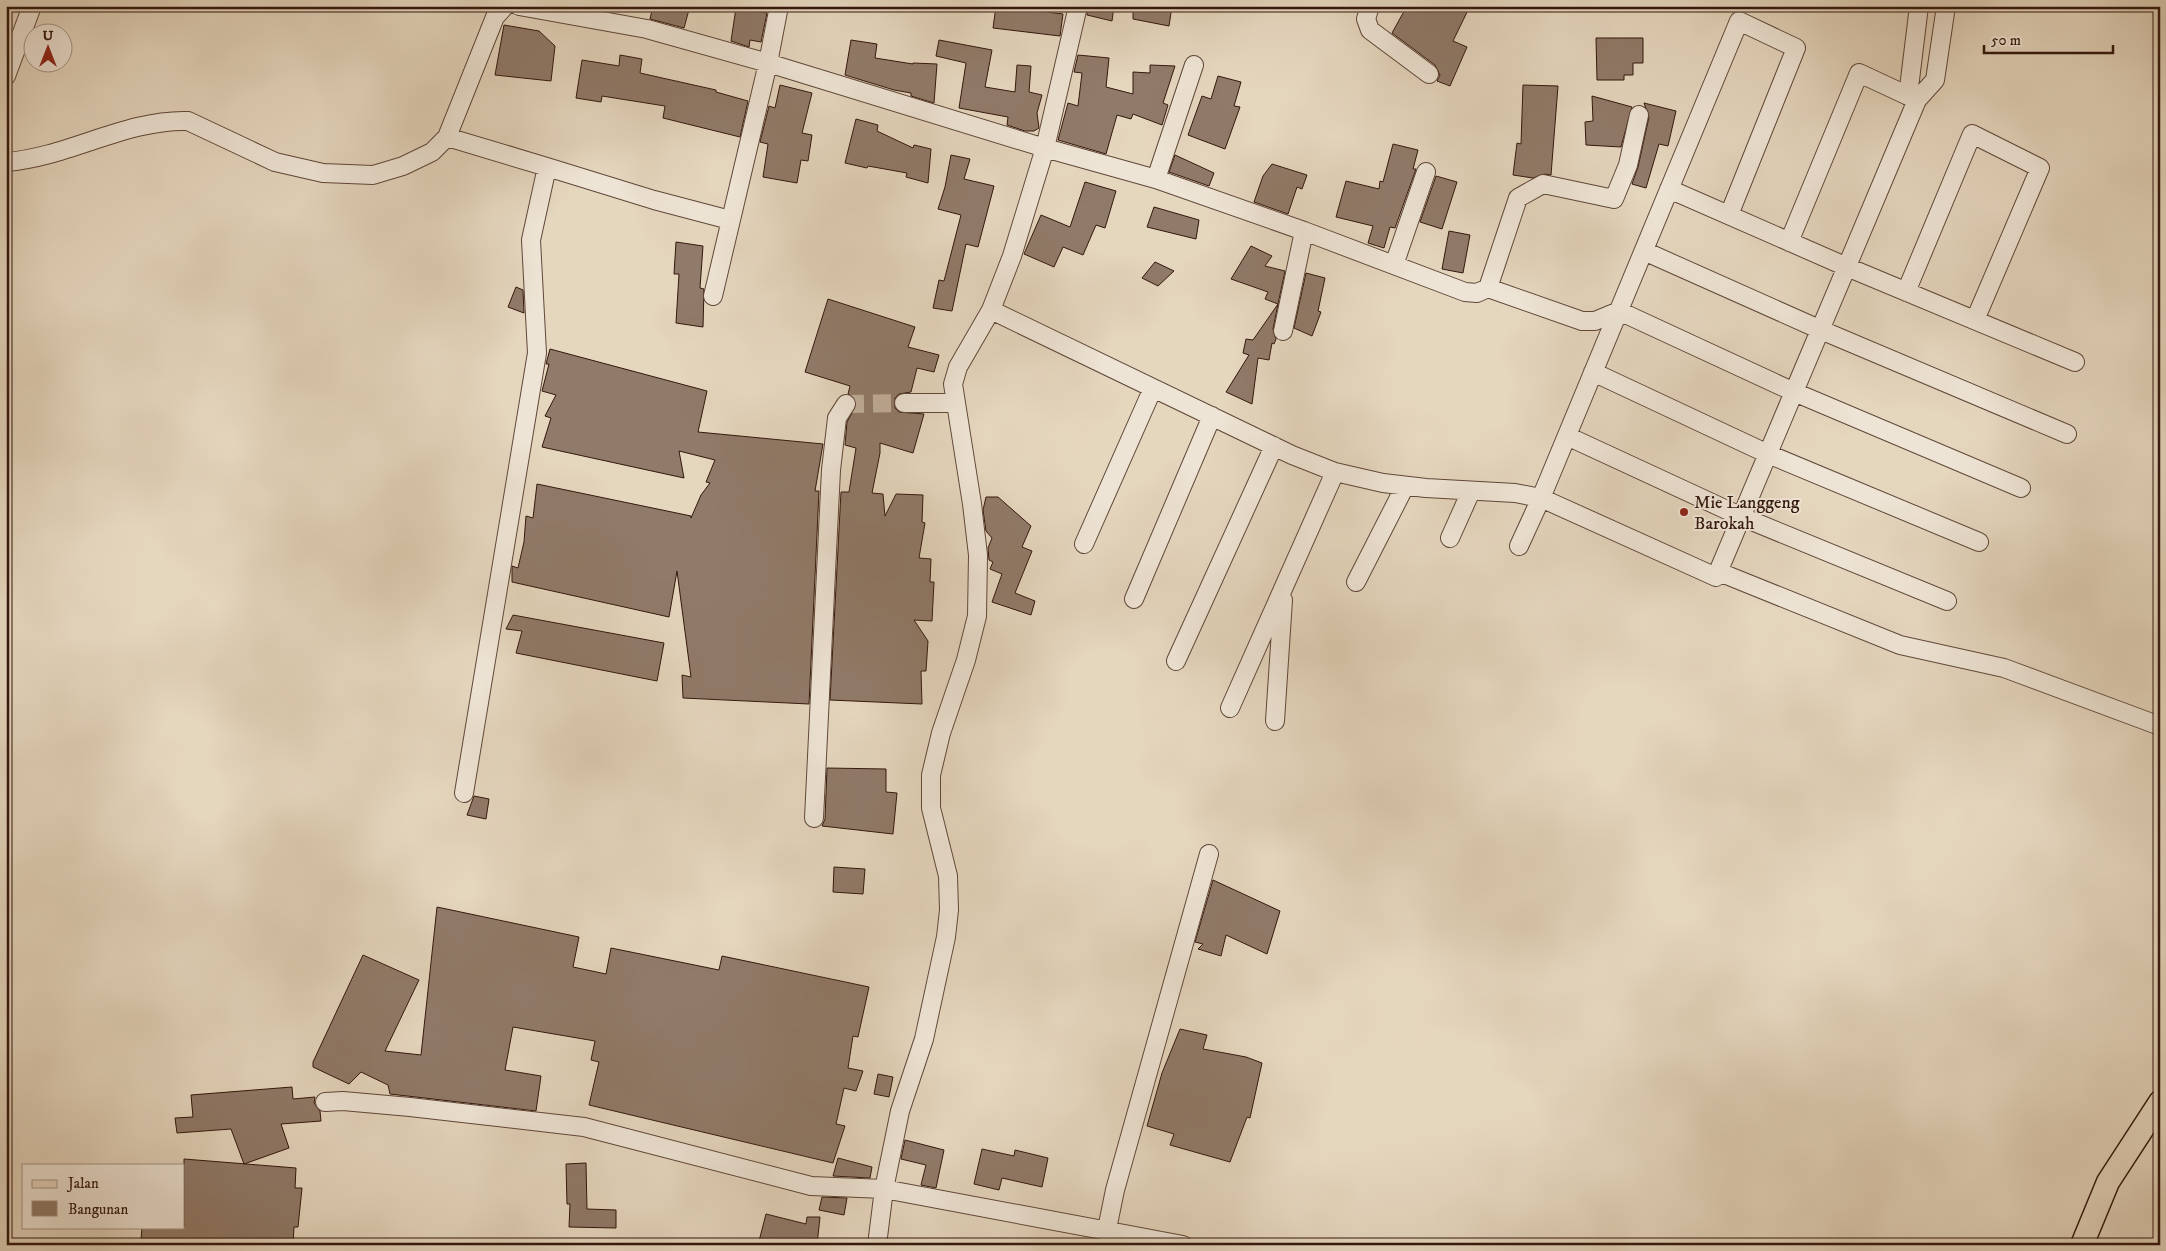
<svg xmlns="http://www.w3.org/2000/svg" width="2166" height="1251" viewBox="0 0 2166 1251" font-family="'IM FELL DW Pica',serif">
	<rect width="100%" height="100%" fill="#e5d6be"/>
	<filter id="stains"><feTurbulence type="fractalNoise" baseFrequency=".004" numOctaves="4"/><feColorMatrix values="0 0 0 0 .2 0 0 0 0 .09 0 0 0 0 .02 0 0 0 .5 -.17"/></filter>
	<radialGradient id="worn" r=".72"><stop offset=".6" stop-color="#630" stop-opacity="0"/><stop offset="1" stop-color="#630" stop-opacity=".3"/></radialGradient>
	<path fill="#907a69" stroke="#33170d" d="M653,6H690L684,28L650,19Z
		M996,6H1048L1047,12L1063,14L1060,36L993,28Z
		M1088,6H1114L1112,21L1087,15Z
		M1133,6H1172L1169,26L1133,19Z
		M1407,6H1470L1453,41L1467,47L1450,86L1437,81L1440,75L1435,65L1392,33Z
		M736,8L767,13L761,42L750,40L749,47L731,41Z
		M504,25L539,31L555,46L551,81L495,75Z
		M1596,38H1643V63H1633V75H1624V80H1597Z
		M851,40L877,44L875,58L913,64V63L937,64L934,103L911,96V93L894,90L845,75Z
		M939,40L992,50L985,87L1015,92L1017,65L1031,66L1029,92L1042,95L1037,113L1039,128L1034,131H1025L1007,125L1008,117L959,108L966,63L936,56Z
		M620,55L642,59L640,73L716,90V92L748,101L740,137L663,118L665,106L602,96L601,102L576,98L582,60L619,66Z
		M1078,55L1109,58L1106,87L1133,94V72L1150,73V65L1175,66L1163,103L1168,105L1162,125L1133,114L1131,119L1117,115L1106,154L1058,140L1068,103L1078,106L1082,73L1074,72Z
		M1218,76L1241,82L1234,106L1240,107L1225,149L1188,135L1202,96L1211,99Z
		M780,85L812,93L802,133L812,135L808,161L801,160L797,183L763,177L768,144L760,142L769,106L775,108Z
		M1523,85L1558,86L1551,175L1545,174L1533,178L1513,175L1517,143L1521,144Z
		M1592,96L1632,107L1621,147L1586,145L1585,122L1593,121Z
		M1644,103L1676,111L1668,146L1659,144L1646,188L1632,184L1638,167L1649,117Z
		M856,119L878,125L877,131L913,148L914,145L931,149L928,183L906,177L907,173L868,166L867,168L845,163Z
		M1393,144L1418,150L1413,169H1416L1395,228L1390,227L1384,248L1368,243L1373,226L1336,217L1346,181L1379,189L1380,181L1383,182Z
		M951,155L970,159L964,179L994,186L978,247L966,244L952,311L933,308L939,280L944,281L961,215L938,209L945,187Z
		M1175,155L1214,173L1209,186L1169,172Z
		M1272,164L1307,175L1302,189L1297,187L1288,214L1254,202L1263,176Z
		M1436,176L1457,182L1442,229L1420,222Z
		M1085,182L1116,191L1105,228L1096,225L1083,255L1063,247L1054,267L1024,254L1041,215L1070,227Z
		M1154,207L1199,220L1196,239L1147,227Z
		M1449,231L1470,235L1463,273L1442,269Z
		M676,242L703,246L700,288L704,289L703,327L676,323L679,274H674Z
		M1251,246L1272,256L1265,266L1285,271L1278,304L1265,299L1268,292L1231,279Z
		M1155,262L1174,271L1158,286L1142,278Z
		M1306,273L1325,278L1318,311L1321,312L1312,336L1294,328Z
		M516,287L523,290L524,313L508,307Z
		M828,299L915,327L908,347L939,355L934,372L917,368L911,392L899,394L895,398V408L899,412L924,414L913,453L880,443V453L872,493L883,494L885,516L896,494L923,495L922,522L925,523L919,558L931,559L930,582H934L932,621L914,620L928,641L926,671H921L922,704L830,700L841,492H849L856,448L845,445L847,422L857,404L855,399L848,394L850,386L805,372Z
		M1278,304L1273,329L1276,339L1274,344L1272,343L1269,360L1258,358L1252,404L1226,392L1249,355L1243,353L1246,339L1253,340Z
		M550,349L707,391L698,432L823,444L815,491H819L809,704L683,698L682,675L691,677L677,571L669,617L512,582V566L518,568L524,542L526,516L533,518L537,484L691,516V518L701,495L710,483L706,482L715,460L679,451L684,478L542,447L551,418L545,416L556,395L542,391L549,364H546Z
		M986,497H998L1031,526L1022,547L1032,551L1015,593L1035,601L1031,615L992,602L1002,574L990,569L993,562L989,560L988,548L992,538L986,531L983,510Z
		M513,615L664,643L657,681L516,653L522,631L506,629Z
		M827,768L886,769V792L897,793L893,834L822,826L825,819Z
		M474,796L489,799L486,819L467,815Z
		M834,867L865,869L863,894L833,892Z
		M1213,880L1280,911L1267,954L1226,935L1221,956L1198,949L1203,944L1195,942Z
		M437,907L579,937L573,967L606,974L611,948L719,970L722,956L869,987L858,1037L853,1036L848,1068L863,1071L856,1091L844,1088L836,1124L845,1126L833,1163L589,1105L599,1062L591,1060L595,1041L513,1027L505,1070L541,1076L536,1111L390,1094L388,1085L361,1072L349,1084L313,1067V1062L363,955L419,980L385,1051L421,1055Z
		M1180,1029L1207,1035L1203,1049L1246,1057L1262,1063L1250,1118L1247,1117L1230,1162L1170,1145L1174,1134L1147,1126L1162,1073Z
		M878,1074L893,1077L889,1097L874,1094Z
		M292,1087L293,1099L315,1097L314,1103L320,1111L321,1121L281,1124L289,1148L244,1164L231,1129L177,1133L175,1118L193,1117L191,1095Z
		M905,1140L944,1150L936,1188L921,1185L926,1165L901,1159Z
		M982,1149L1014,1156L1015,1150L1048,1158L1042,1187L1002,1178L999,1190L974,1184Z
		M838,1158L872,1167L870,1178L833,1176Z
		M184,1159L296,1168L295,1188H302L298,1227H294L293,1245H218L141,1240L142,1227H184Z
		M586,1163L587,1209L616,1210V1228L569,1227L570,1204H567L566,1164Z
		M822,1197L847,1198L844,1215L819,1210Z
		M766,1214L806,1224L807,1217H820L817,1245H758Z"/>
	<g fill="none" stroke-linecap="round" stroke-linejoin="round">
		<path stroke="#c1b09b" stroke-width="18" stroke-dasharray="18 9" stroke-linecap="butt" d="M846,404L904,403"/>
		<defs>
			<path id="minor" d="M519,6L647,29L768,63L1045,148L1156,179L1304,231L1465,292L1477,293L1488,288L1518,198L1543,184L1614,199L1628,165L1639,115
				M1370,6L1366,19L1370,30L1429,74
				M6,76L32,6
				M1908,96L1919,6
				M447,137L547,167
				M6,162C69,157 126,119 188,121L275,162L323,173L373,175L403,166L432,152L447,137L495,17L505,6
				M1156,179L1194,65
				M1669,189L1847,267L2075,362
				M1789,242L1859,73L1917,100
				M1644,251L1821,330L2067,434
				M1394,265L1426,172
				M1488,288L1582,321H1595L1619,311L1794,392L2021,488
				M1906,292L1972,134L2040,168L1975,320
				M713,296L768,63L779,6
				M991,310L1292,455L1335,472L1383,483L1426,488L1515,493L1541,498L1716,577L1917,100L1935,80L1946,6
				M1283,331L1304,231
				M1593,372L1768,454L1979,542
				M904,403H955
				M1567,436L1742,517L1947,601
				M1450,538L1471,491
				M1084,544L1153,388
				M1519,546L1541,498L1739,21L1796,48L1729,215
				M1719,572L1900,645L2004,668L2160,726
				M1356,582L1405,486
				M1134,599L1212,416
				M1176,661L1274,446
				M1230,708L1335,472
				M1275,721L1283,600
				M464,793L537,353L531,240L547,167L654,200L730,220
				M814,818L831,470L837,418L846,404
				M325,1102L343,1101L410,1107L584,1127L811,1186L884,1189L1183,1245
				M1107,1229L1115,1190L1209,854
				M877,1245L884,1189L900,1111L924,1039L946,937L949,910L948,876L931,808V775L941,733L966,660L977,616L978,555L972,504L953,384L958,367L991,310L1012,256L1045,148L1078,6"/>
			<path id="major" d="M2082,1245L2108,1182L2160,1102"/>
		</defs>
		<use href="#minor" stroke="#604739" stroke-width="20"/>
		<use href="#major" stroke="#33170d" stroke-width="25"/>
		<use href="#minor" stroke="#eee4d5" stroke-width="18"/>
		<use href="#major" stroke="#e5d6be" stroke-width="22"/>
	</g>
	<circle fill="#8f2418" stroke="#eee4d5" stroke-width="2" cx="1684" cy="512" r="5"/>
	<g text-anchor="middle" stroke-width="4" stroke-linejoin="round" paint-order="stroke">
		<g font-size="18" fill="#33170d" stroke="#eee4d5" text-anchor="start">
			<text x="1694" y="508">Mie Langgeng<tspan x="1694" dy="21">Barokah</tspan></text>
		</g>
	</g>
	<rect width="2166" height="1251" fill="none" stroke="#e5d6be" stroke-width="25"/>
	<rect x="8" y="8" width="2151" height="1236" fill="none" stroke="#33170d" stroke-width="2.5"/>
	<rect x="12" y="12" width="2141" height="1226" fill="none" stroke="#33170d"/>
	<rect x="22" y="1164" width="162" height="65" fill="#eee4d5" stroke="#a39285"/>
	<rect x="32" y="1180" width="25" height="8" fill="#e5d6be" stroke="#a39285"/>
	<text x="68" y="1188" font-size="15" fill="#33170d">Jalan</text>
	<rect x="32" y="1201" width="25" height="15" fill="#907a69" stroke="#a39285"/>
	<text x="68" y="1214" font-size="15" fill="#33170d">Bangunan</text>
	<g transform="translate(48 48)"><circle r="24" fill="#eee4d5" stroke="#a39285"/>
	<path d="M0-4L9 19L0 12L-9 19Z" fill="#8f2418"/>
	<text y="-8" font-size="14" font-weight="bold" text-anchor="middle" fill="#33170d">U</text>
	</g>
	<path d="M1984 45v8h129v-8" fill="none" stroke="#33170d" stroke-width="2.5"/>
	<text x="1991" y="45" font-size="15" fill="#33170d" stroke="#eee4d5" stroke-width="4" paint-order="stroke">50 m</text>
	<rect width="100%" height="100%" filter="url(#stains)"/>
	<rect width="100%" height="100%" fill="url(#worn)"/>
</svg>
